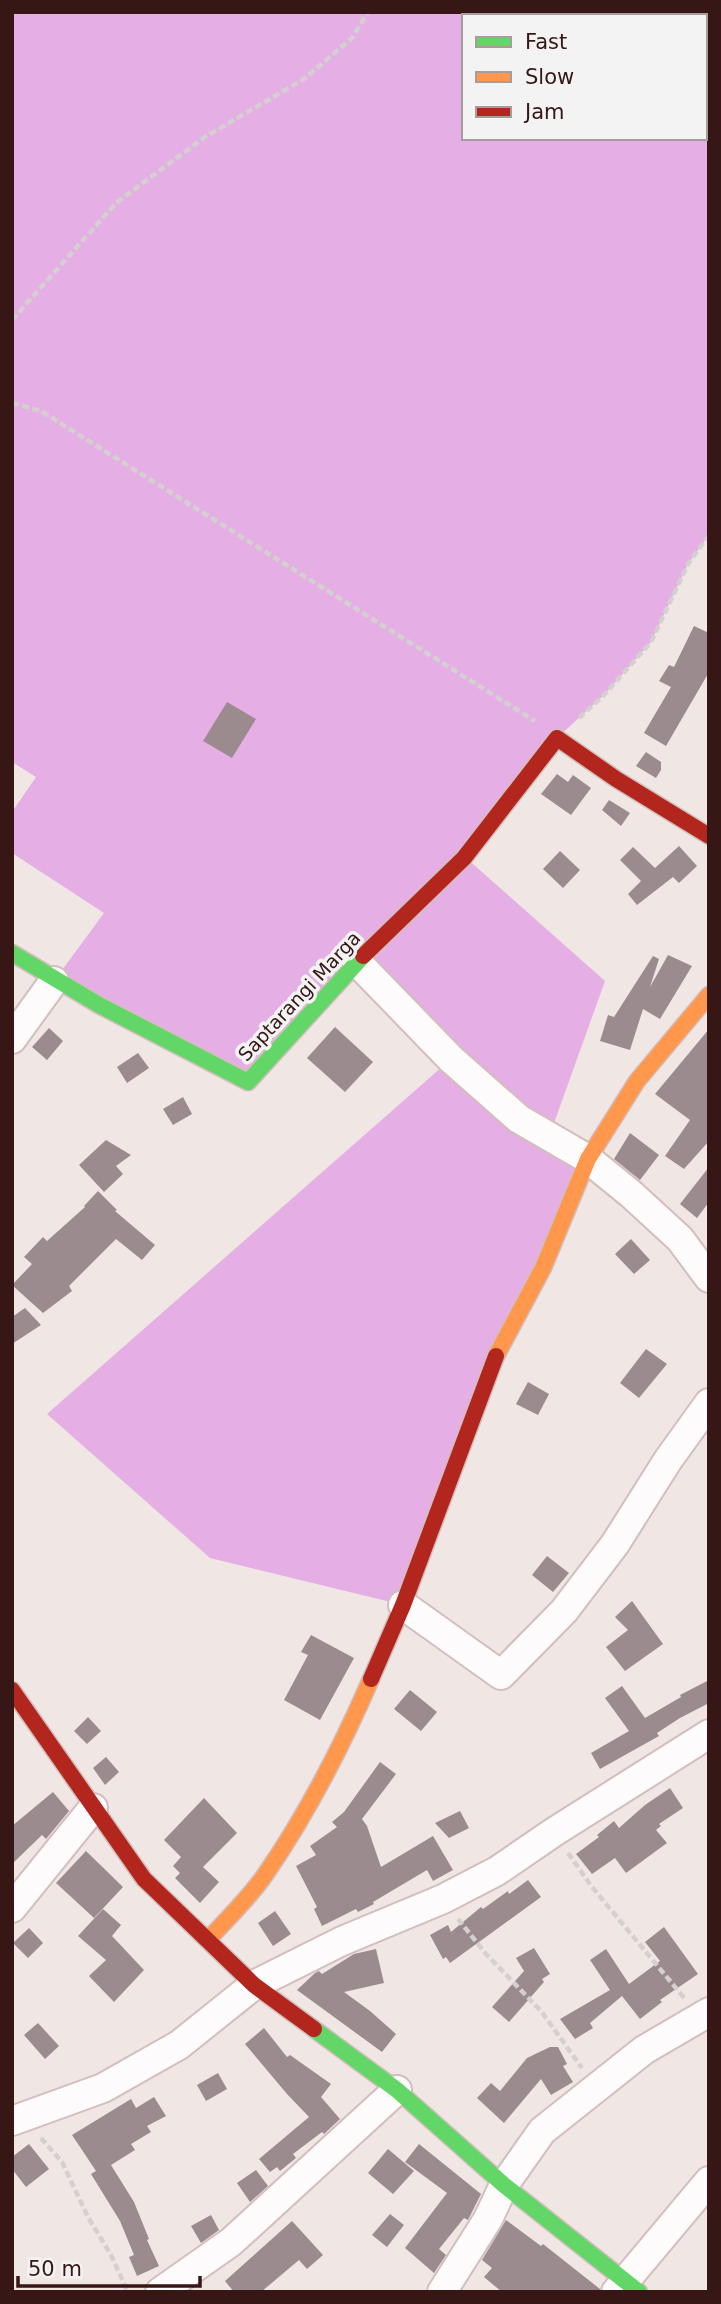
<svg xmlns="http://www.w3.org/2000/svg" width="721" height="2304" viewBox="0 0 721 2304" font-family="'DejaVu Sans',sans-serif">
	<rect width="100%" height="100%" fill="#f0e6e4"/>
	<path fill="#e5afe5" d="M12,12H634L638,16H464V138H705V84L709,90V535L688,564L651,642L604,695L557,738L465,857L605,981L549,1137L588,1159L403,1605L210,1558L47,1414L451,1059L357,962L248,1082L54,981L104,913L12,853V812L36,777L12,762Z"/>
	<path fill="#9c8b8e" d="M694,626L709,633V672L666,746L644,733L671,687L659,681L669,665L674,667Z
		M227,702L256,719L232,758L203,741Z
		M646,752L661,762V770L656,778L636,766Z
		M557,774L568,782L573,775L591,788L571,815L541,794Z
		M609,800L630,813L621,826L602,810Z
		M679,846L697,866L679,883L673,877L637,905L628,894L641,881L620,860L633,847L655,868Z
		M560,851L580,870L563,888L543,869Z
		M668,955L692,966L660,1019L643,1009L630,1050L600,1041L608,1015L614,1017L653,956L659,959L650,987Z
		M335,1027L373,1062L345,1092L307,1058Z
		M49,1028L63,1041L47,1060L32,1047Z
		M709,1029V1141L684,1169L665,1156L690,1120L655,1094Z
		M138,1053L149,1068L127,1083L117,1067Z
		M183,1097L192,1114L173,1125L163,1109Z
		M630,1133L659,1155L640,1180L614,1159Z
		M106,1140L131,1155L116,1166L123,1174L104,1192L79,1165Z
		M709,1167V1202L697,1218L680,1204Z
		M98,1191L117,1210L115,1211L155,1245L142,1260L116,1239L69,1286L72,1291L43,1313L12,1285L32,1264L24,1257L43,1237L47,1241L85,1207L84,1206Z
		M631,1239L650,1260L634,1274L615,1254Z
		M25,1308L41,1325L12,1344V1317Z
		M646,1349L667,1364L639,1398L620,1383Z
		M528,1382L549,1394L538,1415L516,1404Z
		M547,1556L569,1573L553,1592L532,1575Z
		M632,1601L663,1644L625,1671L606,1647L628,1630L615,1617Z
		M311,1635L354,1658L320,1720L284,1700L308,1655L301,1652Z
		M709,1680V1703L680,1718L657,1733L659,1736L600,1769L591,1753L629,1731L605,1698L622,1686L645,1718L681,1697L680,1695Z
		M410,1690L437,1712L421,1731L394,1709Z
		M88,1717L101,1731L87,1744L74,1731Z
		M106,1757L119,1772L105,1785L93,1768Z
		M380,1762L396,1774L362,1819L367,1826L381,1867L433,1836L453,1870L433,1881L427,1870L373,1902L374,1904L358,1912L356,1909L322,1926L314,1909L317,1907L296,1866L316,1855L310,1846L337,1827L332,1822L344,1812Z
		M670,1788L683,1808L659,1824L661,1826L656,1830L667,1843L626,1873L615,1858L592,1874L576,1854L599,1837L597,1835L614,1821L619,1828L645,1805Z
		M53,1792L69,1811L46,1839L42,1835L12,1864V1826Z
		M204,1798L237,1833L203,1867L219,1882L200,1903L175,1878L180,1873L173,1866L181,1857L164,1840Z
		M460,1811L469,1828L449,1838L435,1823Z
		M86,1851L123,1887L94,1918L56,1883Z
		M528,1880L541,1897L450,1963L446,1957L443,1959L430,1935L448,1925L451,1932L481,1907L483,1909L508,1891L509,1894Z
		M103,1909L121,1925L112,1936L144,1970L114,2002L89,1976L106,1960L78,1936Z
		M275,1911L291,1934L273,1946L258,1923Z
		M664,1927L698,1974L660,2000L662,2002L640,2019L622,1996L590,2023L593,2028L575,2039L560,2019L610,1990L590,1960L606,1949L629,1984L660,1961L645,1942Z
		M29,1928L43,1943L28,1958L13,1943Z
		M534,1948L550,1974L542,1979L544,1982L509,2022L492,2007L524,1971L516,1958Z
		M376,1949L384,1983L344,1992L370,2011L396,2034L382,2052L297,1990L315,1973L319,1971L322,1974L354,1954Z
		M38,2023L59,2046L45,2059L24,2035Z
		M264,2028L287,2057L290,2055L331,2084L321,2097L340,2119L324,2134L322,2132L293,2154L296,2158L280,2171L277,2167L270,2172L259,2159L309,2117L287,2094L245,2044Z
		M550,2047H558L567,2064L563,2066L573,2082L551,2095L541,2079L504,2123L477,2098L491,2083L500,2091L527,2058Z
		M218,2073L227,2089L206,2101L197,2085Z
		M154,2097L166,2116L147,2126L151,2132L131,2144L135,2150L111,2165L134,2202L149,2239L147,2240L159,2266L137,2276L129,2257L134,2255L120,2221L91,2174L96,2171L72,2135L131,2099L136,2108Z
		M29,2144L49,2169L26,2187L12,2169V2157Z
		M419,2144L481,2194L468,2220L464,2218L439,2249L446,2255L434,2273L405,2248L447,2193L405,2162Z
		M388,2149L414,2171L393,2194L368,2173Z
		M256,2170L268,2186L250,2202L237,2183Z
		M390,2214L404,2225L387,2247L372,2235Z
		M211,2215L219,2230L201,2243L191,2226Z
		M506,2220L541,2246L543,2244L600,2289V2292H502L484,2277L492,2268L482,2260Z
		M292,2221L323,2255L307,2269L299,2260L261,2292H234L225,2281Z"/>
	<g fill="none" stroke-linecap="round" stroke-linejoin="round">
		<defs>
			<path id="street" d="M357,962L451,1059L519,1119L588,1159L631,1194L680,1239L709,1278
				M12,1039L54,981
				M403,1605L501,1675L564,1611L615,1544L668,1460L709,1403
				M12,1908L93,1808
				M12,2121L103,2088L179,2045L254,1985L342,1941L443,1899L497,1871L554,1832L709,1734
				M160,2292L231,2242L397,2090
				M442,2292L488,2219L504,2185L542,2131L644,2050L709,2012
				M616,2292L709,2181"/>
			<path id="fast" d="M12,953L99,1005L248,1082L363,956
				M314,2029L397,2090L504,2185L639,2292"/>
			<path id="slow" d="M496,1356L543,1268L588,1159L637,1081L709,995
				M208,1940C227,1919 249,1898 265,1875C307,1814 342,1746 371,1679"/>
			<path id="jam" d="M363,956L464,858L557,738L616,779L709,836
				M371,1679L403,1605L496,1356
				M12,1690L144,1879L254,1985L314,2029"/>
		</defs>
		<use href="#street" stroke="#d2bebc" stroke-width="32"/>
		<use href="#fast" stroke="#d2bebc" stroke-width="19"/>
		<use href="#slow" stroke="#d2bebc" stroke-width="19"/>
		<use href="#jam" stroke="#d2bebc" stroke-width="19"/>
		<path stroke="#d4d0d0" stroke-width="4.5" stroke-dasharray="7 3.5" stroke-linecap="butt" d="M634,12L638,16
			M705,84L709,90
			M12,320L116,203L205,137L304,79L352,38L368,12
			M12,403L41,411L535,721
			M579,718L604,695L651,642L688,564L709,535
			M568,1853L592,1887L685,1999
			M458,1919L486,1954L541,2011L582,2068
			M41,2138L62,2162L88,2217L111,2255L128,2292"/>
		<use href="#street" stroke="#fdfbfb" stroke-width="28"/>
		<use href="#fast" stroke="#63d668" stroke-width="16"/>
		<use href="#slow" stroke="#ff974d" stroke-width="16"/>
		<use href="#jam" stroke="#b3261e" stroke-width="16"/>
	</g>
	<g text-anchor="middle" stroke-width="7" stroke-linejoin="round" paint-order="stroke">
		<g font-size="19" fill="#361716" stroke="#f3f3f3">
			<text transform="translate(299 996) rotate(-47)" y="7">Saptarangi Marga</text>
		</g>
	</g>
	<rect width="721" height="2304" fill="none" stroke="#361716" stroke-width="28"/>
	<rect x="462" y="14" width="245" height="126" fill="#f3f3f3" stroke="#a79b9b" stroke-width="2"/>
	<rect x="476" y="37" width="35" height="10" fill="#63d668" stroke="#a79b9b" stroke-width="2"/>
	<text x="525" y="49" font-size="21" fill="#361716">Fast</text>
	<rect x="476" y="72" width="35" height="10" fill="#ff974d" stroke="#a79b9b" stroke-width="2"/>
	<text x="525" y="84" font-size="21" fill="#361716">Slow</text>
	<rect x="476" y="107" width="35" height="10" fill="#b3261e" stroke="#a79b9b" stroke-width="2"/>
	<text x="525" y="119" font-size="21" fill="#361716">Jam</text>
	<path d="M18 2276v10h182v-10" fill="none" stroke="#361716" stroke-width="3.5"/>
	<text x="28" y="2276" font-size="21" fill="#361716" stroke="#f3f3f3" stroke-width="5" paint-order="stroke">50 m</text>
</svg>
